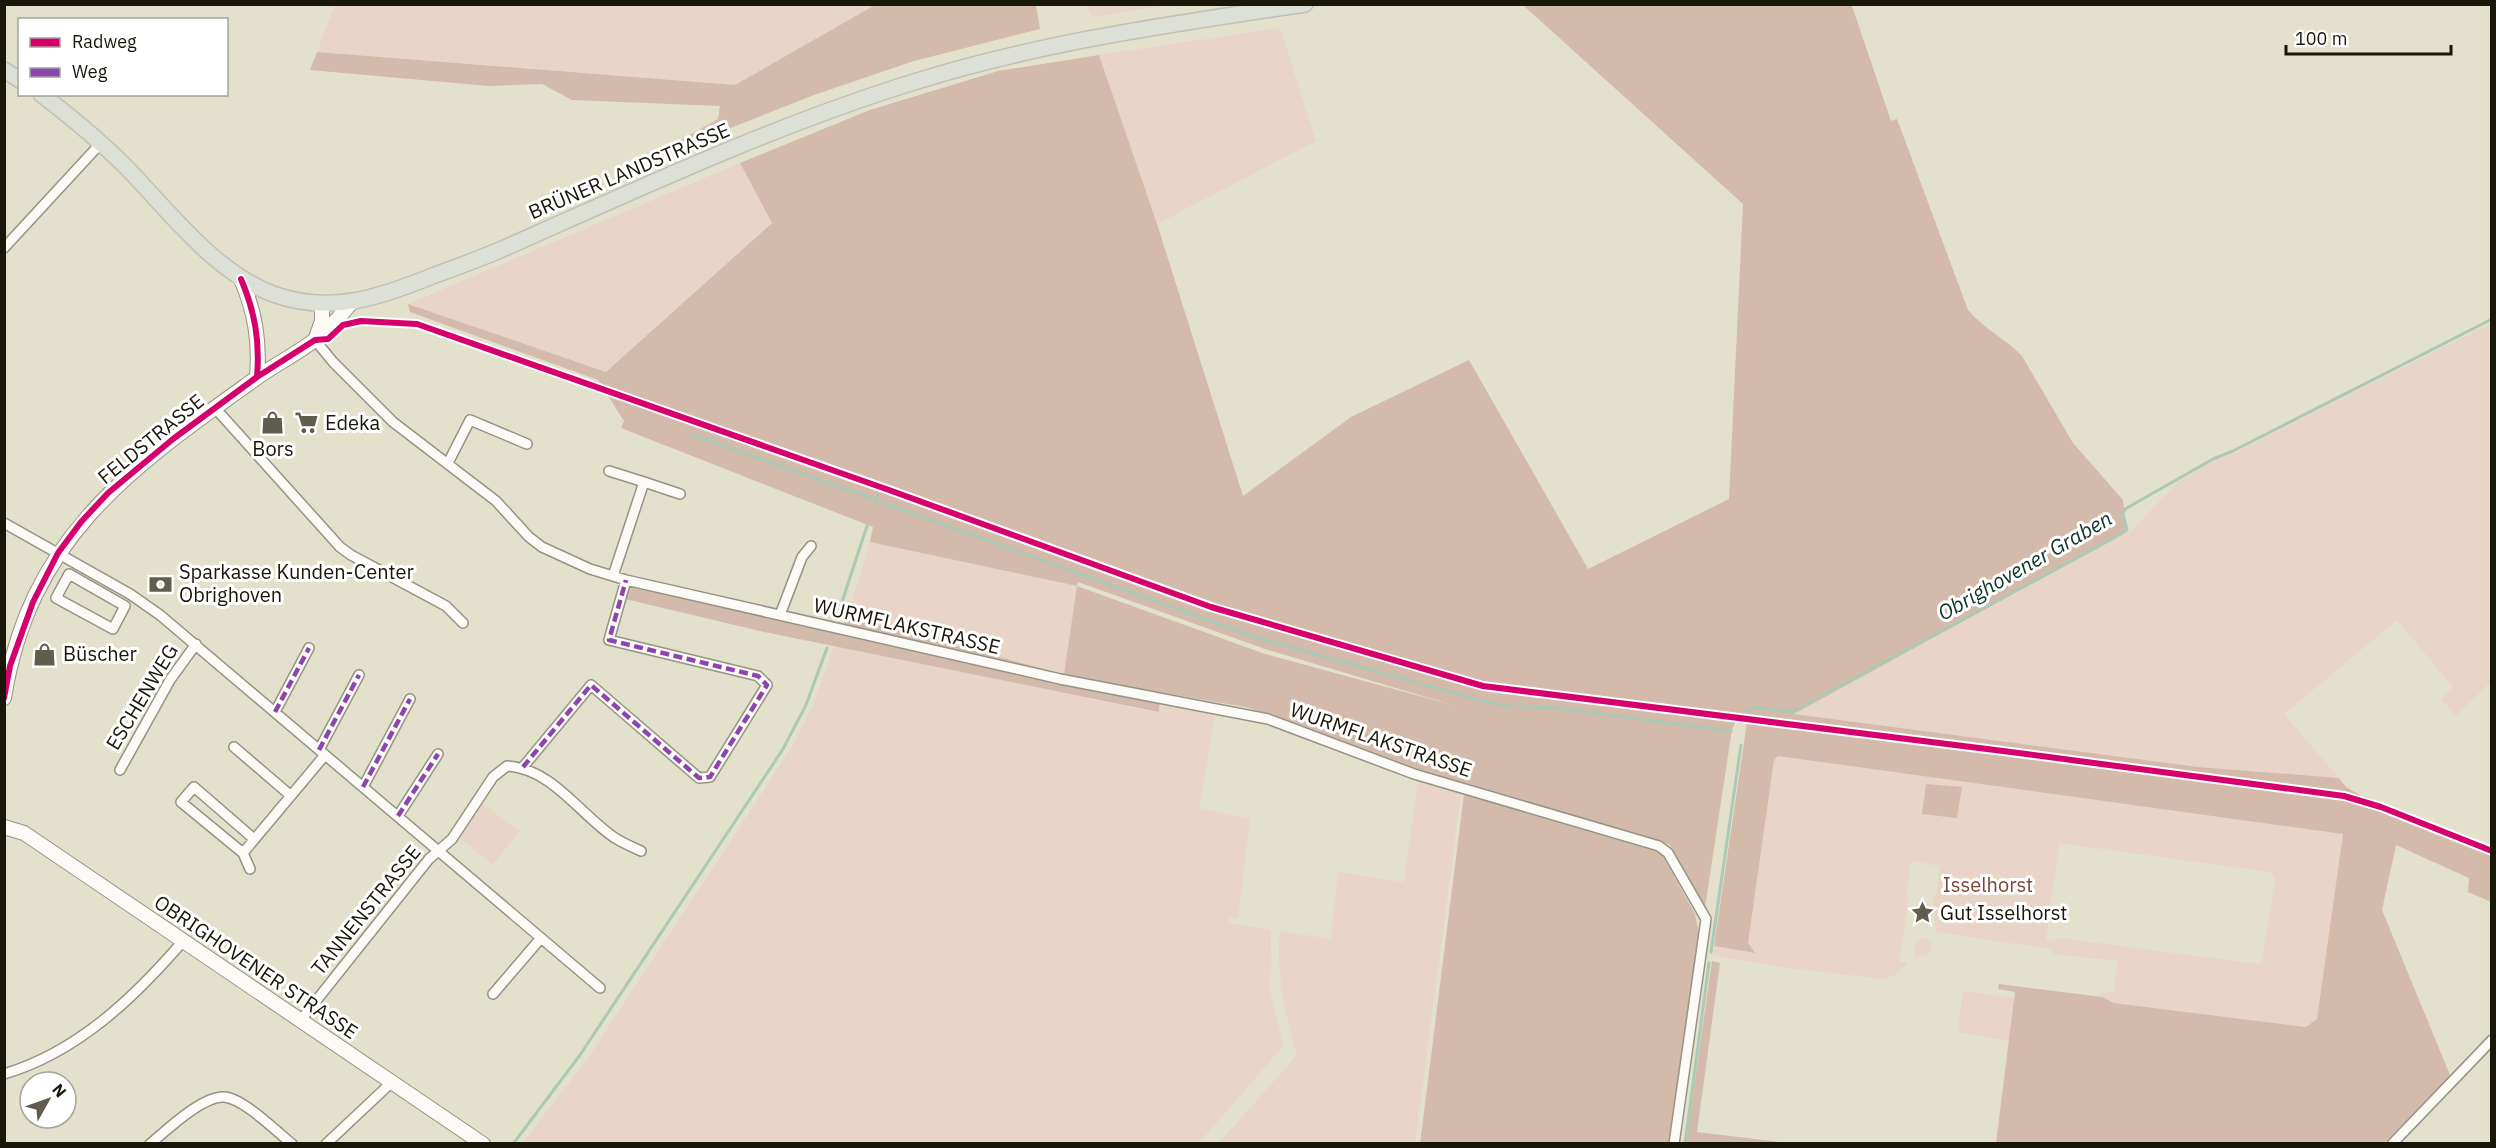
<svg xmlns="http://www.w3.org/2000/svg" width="2496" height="1148" viewBox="0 0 2496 1148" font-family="'IBM Plex Sans',sans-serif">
	<rect width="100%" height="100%" fill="#e3e0cc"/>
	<path fill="#e8d5c7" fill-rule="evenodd" d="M335,5H875L735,85L317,52Z
		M1087,5V4L1168,5L1092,17Z
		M1280,28L1316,141L1157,224L1099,55Z
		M740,163L772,223L606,372L408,304Z
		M2491,323V682L2456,716L2441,699L2453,687L2397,620L2284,714L2339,778L2198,767L1793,714L2126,532L2129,533L2179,481L2213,461L2234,453Z
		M870,542L1077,586L1064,674L847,617Z
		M834,646L1158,712L1159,703L1215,714L1199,808L1250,819L1238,918L1229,917L1228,923L1271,930L1270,990L1283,1046L1199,1143L522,1144L588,1058L790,750L812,708Z
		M1783,755L2343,834L2317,1019L2306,1027L2114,1003L2105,1000L2101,995L2103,993L2114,991L2118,961L2054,954L2051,949L1936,932L1933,897L1936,896L1940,866L1911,861L1906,897L1909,898L1899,961L1907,963C1900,972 1895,976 1884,979L1788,968L1712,955L1714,946L1754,953L1748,943L1774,760L1778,756ZM2059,843L2270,872L2275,878L2262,962L2258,964L2059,938L2055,941L2046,940Z
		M1418,781L1461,793L1415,1143H1219L1297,1055C1285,1013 1276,975 1280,931L1331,939L1338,872L1404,882Z
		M483,804L519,831L493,865L460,838Z
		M1924,938L1931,943V951L1925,956L1914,957L1916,941Z
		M1963,991L2015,998L2010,1041L1958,1032Z"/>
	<path fill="#d4baab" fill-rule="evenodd" d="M875,5H1036L1040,29L914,61L814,95L665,154V149L718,119L720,106L572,100L542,84L488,86L310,70L317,52L735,85Z
		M1523,5H1854L1852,6L1891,121L1897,119L1968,310C1984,329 2006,339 2022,356L2073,443L2123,500L2126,532L1794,714L2198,767L2339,778L2346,787L2360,795L2491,846V902L2468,892L2469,878L2396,845L2382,910L2450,1075L2384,1143H1996L2015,992L1998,989L1999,984L2102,997L2114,1003L2306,1027L2317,1019L2343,834L1778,756L1774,760L1748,943L1755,953L1714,946L1748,716L1740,714L1732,729L1705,908L1669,844L1405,766L1250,708L1160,692L1159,712L760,631L625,599L628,590L636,585L838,633L847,617L1064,674L1077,586L870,542L873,527L621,428L624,421L598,380L410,312L408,304L606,372L772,223L740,163L870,110L998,71L1099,55L1157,224L1243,496L1351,417L1469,360L1588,569L1729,499L1743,204ZM1078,582L1265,649L1456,706L1265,654L1077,586Z
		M1926,784L1962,787L1957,818L1922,814Z
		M1464,794L1661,853L1695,914L1699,933L1669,1143L1420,1144Z
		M1712,961L1720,963L1697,1132L1788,1143H1686Z"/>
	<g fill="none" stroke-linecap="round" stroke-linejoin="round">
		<path stroke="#abcab6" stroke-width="3" d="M691,434L876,500
			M875,503L878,494
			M883,503L1258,638L1479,700L1507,706L1555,708L1731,731
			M838,614L867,526
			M1746,711L1756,707L1792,712L2112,539L2127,530L2123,514L2125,509L2213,459L2233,451L2492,319
			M1711,952L1741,745
			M513,1144L580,1055L783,749L806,705L827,648
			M1685,1144L1709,963"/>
		<defs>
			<path id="street" d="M4,248L101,143
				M315,340L333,362L393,422L496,501L529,537L542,547L590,569L626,580L1060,679L1268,719L1414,774L1659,846L1668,853L1706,919L1674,1144
				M215,408L340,547L351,555L446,606L463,623
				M448,463L470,420L527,444
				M609,471L644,482
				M4,523L130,594L160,615L600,988
				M69,574L125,606L113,629L56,598Z
				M613,576L644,482L680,494
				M780,615L802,557L811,546
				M275,712L309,648
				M234,747L290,795
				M319,750L359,675
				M523,767L591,685L699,778L710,777L767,685L758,676L609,640L626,580
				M120,770L170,680L196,644
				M363,787L410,699
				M398,816L438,754
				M243,853L325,755
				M250,869L243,853L181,802L194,787L254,839
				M493,994L541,938
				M300,1021L429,859L452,839L493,777L507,766C553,769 579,814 615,838C623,843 632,847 641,851
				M4,1074C78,1052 135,997 184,940
				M150,1144C167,1130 202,1096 224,1097C243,1098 276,1131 292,1144
				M326,1144L392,1082
				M2392,1144L2492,1040"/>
			<path id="secondary" d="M241,279C255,312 260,341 257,377
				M316,338L322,321V304
				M4,698C30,536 131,468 255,379C274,365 297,354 316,339C330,329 340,316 351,303
				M4,827L24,833L483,1144"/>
			<path id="primary" d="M4,70L20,80
				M41,94C71,117 100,141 126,167C169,211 214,272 273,294C331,315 381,297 435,275C457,267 479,259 500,250C636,190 772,126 914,82C1041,42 1173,24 1305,4"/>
		</defs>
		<use href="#street" stroke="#959484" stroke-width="12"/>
		<use href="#secondary" stroke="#959484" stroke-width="16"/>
		<use href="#primary" stroke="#c2c1b7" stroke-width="18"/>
		<use href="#street" stroke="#fbfaf7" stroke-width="9"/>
		<use href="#secondary" stroke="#fbfaf7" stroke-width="14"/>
		<use href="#primary" stroke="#dce0d6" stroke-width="15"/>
		<path stroke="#8e44ad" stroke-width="4.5" stroke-dasharray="9 4.5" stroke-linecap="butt" d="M275,712L309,648
			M319,750L359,675
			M523,767L591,685L699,778L710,777L767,685L758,676L609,640L626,580
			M363,787L410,699
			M398,816L438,754"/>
		<defs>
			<path id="cycleway" d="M241,279C255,312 260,341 257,377
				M4,698L10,666L33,602L58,553L81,522L108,493L173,439L257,377L315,340L328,339L343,325L361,321L417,324L889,490L1211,607L1483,686L2003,751L2344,796L2381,807L2492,851"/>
		</defs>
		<use href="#cycleway" stroke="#fff" stroke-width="10"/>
		<use href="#cycleway" stroke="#d6006c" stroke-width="6"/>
	</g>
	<defs>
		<symbol id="shop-bare" viewBox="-9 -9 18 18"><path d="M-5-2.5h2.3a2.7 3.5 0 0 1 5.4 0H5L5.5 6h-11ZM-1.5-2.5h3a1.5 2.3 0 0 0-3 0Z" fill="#605d4e" stroke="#fff" stroke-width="2.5" paint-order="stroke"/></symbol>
		<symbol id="supermarket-bare" viewBox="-9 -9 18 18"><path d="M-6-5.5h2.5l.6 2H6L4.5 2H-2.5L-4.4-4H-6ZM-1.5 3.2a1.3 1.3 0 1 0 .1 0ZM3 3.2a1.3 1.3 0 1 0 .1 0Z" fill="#605d4e" stroke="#fff" stroke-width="2.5" paint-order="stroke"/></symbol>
		<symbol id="bank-bare" viewBox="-9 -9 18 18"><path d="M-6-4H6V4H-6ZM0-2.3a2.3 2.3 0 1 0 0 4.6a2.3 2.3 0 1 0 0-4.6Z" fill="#605d4e" stroke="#fff" stroke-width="2.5" paint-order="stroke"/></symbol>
		<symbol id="sight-bare" viewBox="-9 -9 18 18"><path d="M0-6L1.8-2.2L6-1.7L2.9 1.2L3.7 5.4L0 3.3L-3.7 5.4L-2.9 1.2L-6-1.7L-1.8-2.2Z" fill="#605d4e" stroke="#fff" stroke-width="2.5" paint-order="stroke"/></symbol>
	</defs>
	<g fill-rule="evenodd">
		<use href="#shop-bare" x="256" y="406" width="33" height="33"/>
		<use href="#supermarket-bare" x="290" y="406" width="33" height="33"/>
		<use href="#bank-bare" x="144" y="568" width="33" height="33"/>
		<use href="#shop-bare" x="28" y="638" width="33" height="33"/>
		<use href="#sight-bare" x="1906" y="896" width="33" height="33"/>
	</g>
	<g text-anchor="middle" stroke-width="6" stroke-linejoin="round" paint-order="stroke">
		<g font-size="20" fill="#19170a" stroke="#fff">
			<text transform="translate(629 171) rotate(-23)" y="7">BRÜNER LANDSTRASSE</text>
			<text transform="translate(151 439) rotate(-39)" y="7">FELDSTRASSE</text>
			<text transform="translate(907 626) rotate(13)" y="7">WURMFLAKSTRASSE</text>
			<text transform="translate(142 697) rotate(-59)" y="7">ESCHENWEG</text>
			<text transform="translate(1381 740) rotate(19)" y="7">WURMFLAKSTRASSE</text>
			<text transform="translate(366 910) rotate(-51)" y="7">TANNENSTRASSE</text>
			<text transform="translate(256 967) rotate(34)" y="7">OBRIGHOVENER STRASSE</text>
		</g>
		<g font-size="20" fill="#19170a" stroke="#fff" text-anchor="start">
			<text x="325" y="430">Edeka</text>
			<text x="273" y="456" text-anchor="middle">Bors</text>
			<text x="179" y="579">Sparkasse Kunden-Center<tspan x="179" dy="23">Obrighoven</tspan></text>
			<text x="63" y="661">Büscher</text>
			<text x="1940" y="920">Gut Isselhorst</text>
		</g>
		<g font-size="20" fill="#7f4435" stroke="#fff">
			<text x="1988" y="892">Isselhorst</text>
		</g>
		<g font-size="21" font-style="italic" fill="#0c3427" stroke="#fff">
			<text transform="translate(2025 566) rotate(-30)" y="7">Obrighovener Graben</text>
		</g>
	</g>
	<rect width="2496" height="1148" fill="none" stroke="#19170a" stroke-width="12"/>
	<rect x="18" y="18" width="210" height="78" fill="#ffffff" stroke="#a3a29d" stroke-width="1.5"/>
	<rect x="30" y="38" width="30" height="9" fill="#d6006c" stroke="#a3a29d" stroke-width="1.5"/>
	<text x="72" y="48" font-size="18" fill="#19170a">Radweg</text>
	<rect x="30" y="68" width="30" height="9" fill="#8e44ad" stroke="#a3a29d" stroke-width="1.5"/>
	<text x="72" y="78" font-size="18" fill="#19170a">Weg</text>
	<g transform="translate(48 1100) rotate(50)"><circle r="28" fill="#ffffff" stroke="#a3a29d" stroke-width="1.5"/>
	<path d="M0-4.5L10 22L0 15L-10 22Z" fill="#605d4e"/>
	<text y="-9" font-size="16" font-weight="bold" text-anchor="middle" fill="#19170a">N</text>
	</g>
	<path d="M2286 45v9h165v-9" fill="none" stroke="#19170a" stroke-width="3"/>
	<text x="2295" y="45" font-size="18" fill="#19170a" stroke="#ffffff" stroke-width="4.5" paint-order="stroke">100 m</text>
</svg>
